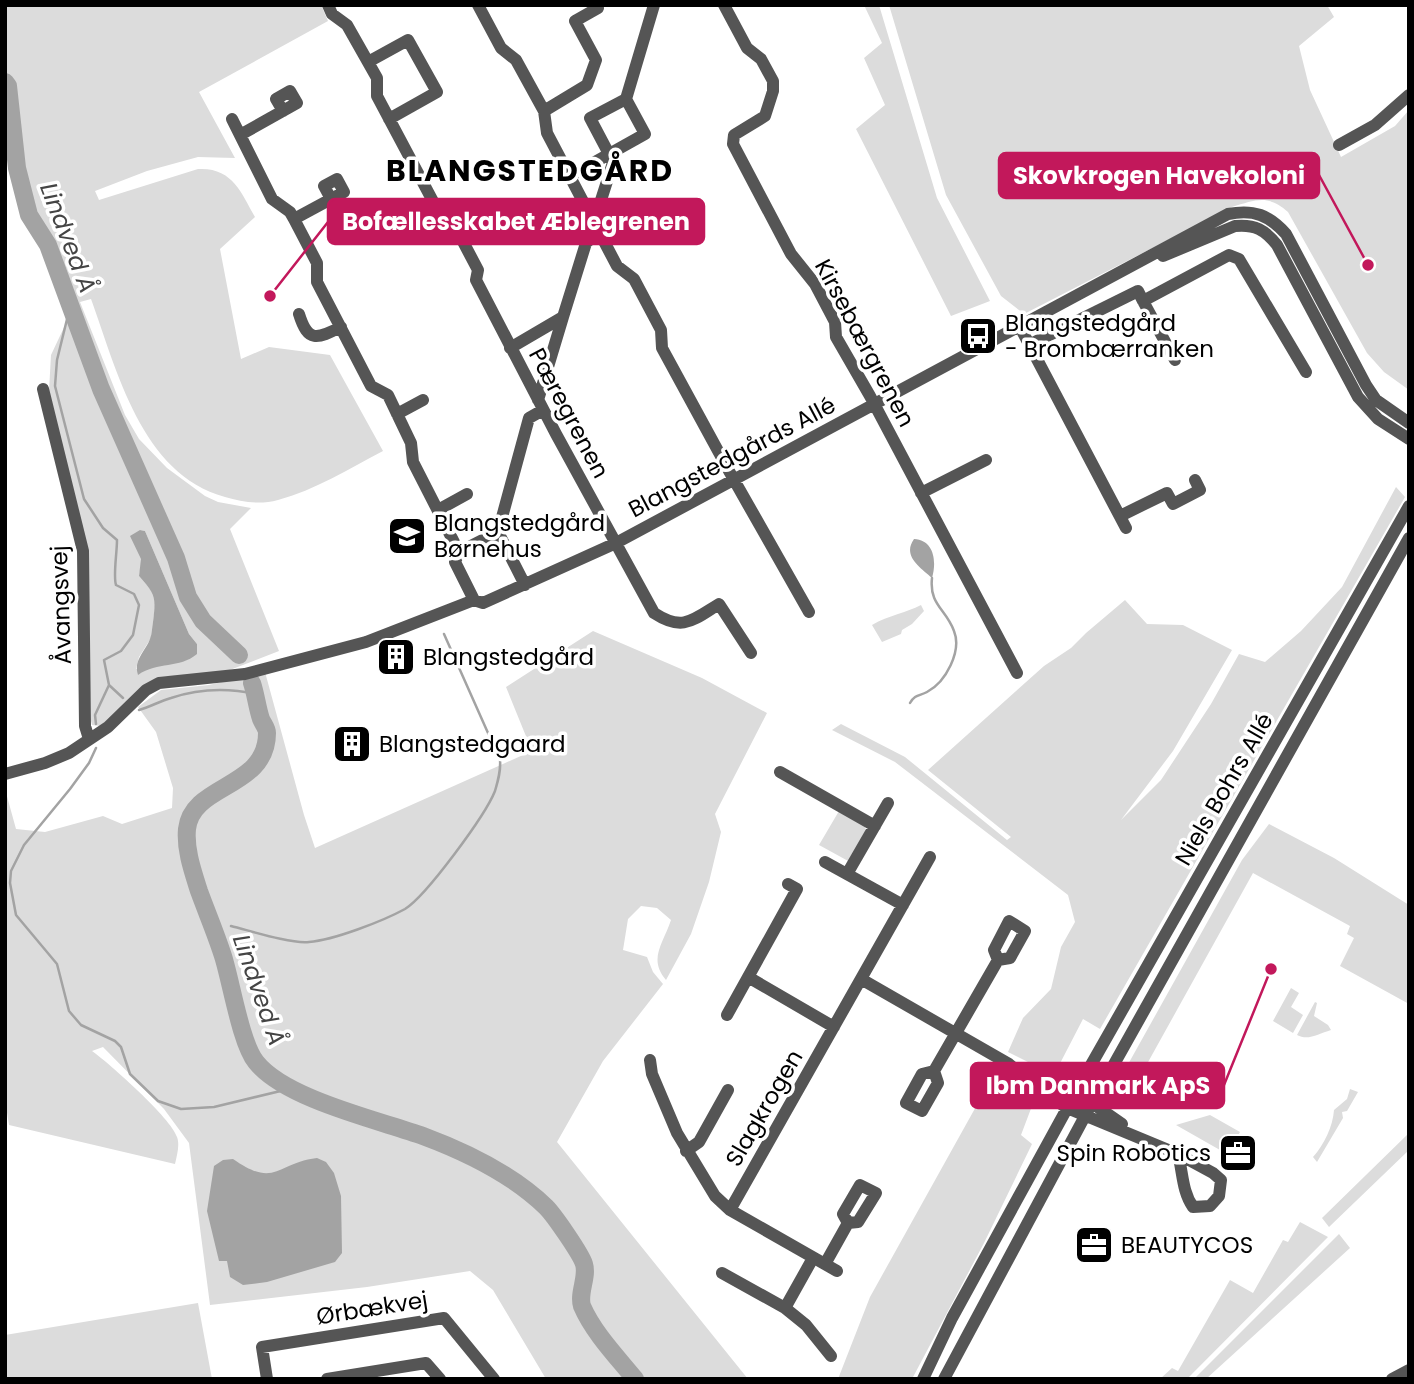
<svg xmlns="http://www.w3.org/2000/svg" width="1414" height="1384" viewBox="0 0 1414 1384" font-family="Poppins,sans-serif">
	<rect width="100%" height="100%" fill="#fff"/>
	<path fill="#dcdcdc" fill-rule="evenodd" d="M5,5H321L328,21L199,92L235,158L198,157L147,171L95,191L99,200L198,169C232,167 241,192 255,217L220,249L241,359L269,347L330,355L383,451C349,469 315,490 278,500C260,505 242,502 225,497C141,474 117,370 91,299L80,302L125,415L139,439L167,468L205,496L218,502L251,508L230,529L279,651L222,673L159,677L101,726L92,725L91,721L85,549L49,391L51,355L75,304L40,220L18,201L5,143ZM140,530L145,531L189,634L197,644L162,665L136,669L139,657L151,638L156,598L151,590L139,576L142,561Z
		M864,5H879L937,198L990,301L951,316L856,129L885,105L864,58L882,43Z
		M889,5H1327L1334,17L1299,46L1310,90L1341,157L1395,126L1409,110V390L1384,372L1367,353L1288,212C1268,194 1256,200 1232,207L1024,314L1001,296L946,195Z
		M1396,487L1405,497L1100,1029L1083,1019L1054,1075L1008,1052L1023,1018L1051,989L1061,947L1075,922L1068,895L895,762L832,730L841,724L905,757L1007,840L1011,837L928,770L1044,666L1071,648L1086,633L1125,600L1147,624L1183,625L1232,650L1173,751L1121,820L1161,780L1211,704L1239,654L1265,662L1301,631L1342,587Z
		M921,605L924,611L912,624L902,630L901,634L882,642L872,625C889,615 906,613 921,605Z
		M593,631L702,678L767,713L715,814L721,832L709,882L691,934L666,980C648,959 663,944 671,920L657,908L641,906L628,919L623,950L647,957L653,972L663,984L603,1061L557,1142L748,1379H546L493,1290L470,1271L367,1287L210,1305L189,1143L164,1109L103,1047L92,1051C109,1063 172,1119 177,1137C180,1145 177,1155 175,1164L9,1125L5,1100V789L16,829L45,832L103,816L122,824L172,808L173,788L156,732L138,707L161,690L209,685L265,672L304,815L315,848L532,751L506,687Z
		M839,811L864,825L866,830L850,862L819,845Z
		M1269,824L1334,858L1409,905V1004L1340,966L1354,938L1347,934L1350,926L1253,873L1122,1109L1107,1102L1242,860Z
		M1291,988L1299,993L1291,1007L1303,1015L1293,1033L1273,1021Z
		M1315,1002L1317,1003L1314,1016L1328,1025L1331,1030C1318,1034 1308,1041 1297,1035Z
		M997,1061L1035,1098L1021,1135L1032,1144L984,1243L912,1379H838L870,1297L983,1094Z
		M1350,1089L1358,1092L1347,1111L1342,1112L1343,1118L1317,1162L1313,1157C1324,1145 1333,1126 1334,1110L1347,1099Z
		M1210,1115L1240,1132L1227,1154L1176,1125Z
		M1409,1133V1150L1329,1227L1322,1218Z
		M1300,1222L1328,1237L1187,1379H1160L1172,1368L1178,1371L1230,1280L1253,1293L1283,1240L1288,1242Z
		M1339,1234L1350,1248L1206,1379H1194Z
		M198,1303L212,1379H5V1335Z"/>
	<path fill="#a3a3a3" d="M140,530L145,531L189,634L197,644V654C179,669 158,661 138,675C133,660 145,652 150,639C152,634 152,627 153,622C156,597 156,595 139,576L141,559L130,536Z
		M914,539C934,540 937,561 932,578C920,567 902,556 914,539Z
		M317,1158L326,1162L334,1173L341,1196L342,1253L335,1262L267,1282L243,1285L230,1277L227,1261H219L207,1211L214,1166L223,1160L233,1159C276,1189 276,1163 317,1158Z"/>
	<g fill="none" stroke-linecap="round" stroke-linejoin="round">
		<path stroke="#a3a3a3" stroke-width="2.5" d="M71,303L57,360L55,386L84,499L103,528L117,540C117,553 113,576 116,585L134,594L139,605L133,635L121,651L104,660L109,685L123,698
			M910,703C915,694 920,696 927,692C946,682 962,651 954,631C946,609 929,605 932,578
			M139,710C150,707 160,701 171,698C198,689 228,688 256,694
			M96,724L95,715L109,685
			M96,748L89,763L70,789L24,845L11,871L10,883L16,915L57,964L69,1011L81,1025L115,1041L121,1047L130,1074L158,1101L181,1109L214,1107L293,1088
			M231,926C251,931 291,944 309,942C334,940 383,921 405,909C426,896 485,816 495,791C498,781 501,771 500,760L444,634"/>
		<path stroke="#a3a3a3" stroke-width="18" d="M5,82L8,86L17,168L29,215L48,245L101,389L176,558L188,597L203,621L239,655
			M252,683C256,695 257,707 261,719C263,724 267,728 267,733C267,789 192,783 187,829C185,850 193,872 199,891C207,913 216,934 223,956C231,981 241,1044 256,1062C285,1099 378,1120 423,1136C466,1152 513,1175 546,1207C554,1215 581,1254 584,1264C588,1277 578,1293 582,1306C593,1332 617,1357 635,1379"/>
		<path stroke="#555" stroke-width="12" d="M328,5L332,14L347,25L377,78V96L436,207L450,217L478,270L476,280L556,434L654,613C683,632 693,620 719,604L751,653
			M478,5L501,48L516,60L544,111L547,133L617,266L634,279L661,330L662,348L729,471L809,612
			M724,5L747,48L761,59L773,81V91L765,116L734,135L733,144L791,254L815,284L835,322L836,337L870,396L1017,673
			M368,62L408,40L437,92L389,119
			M544,111L587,85L596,60L575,21L598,8
			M232,119L272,199L290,212L294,219L317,263V282L371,386L388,395L411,443L413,462L459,552
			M240,135L297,103L290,91L276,99L283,111
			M1339,145L1375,125L1409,95
			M609,154L590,118L626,99
			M570,176L645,134L626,99L654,5
			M294,219L344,192L337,179L324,186L331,199
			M594,222L617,150
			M1163,256L1235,226C1255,224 1265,230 1277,245L1358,397L1378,419L1409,439
			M1143,301L1175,360
			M299,314C308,343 317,339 341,327
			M1020,327L1126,528
			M1029,345L1138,291L1143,301L1229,255L1239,259L1306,372
			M510,348L563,317L586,243L599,232
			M43,389L83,551L85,726L89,739
			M538,400L563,317
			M397,414L423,400
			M921,493L986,460
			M438,510L467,494
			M1120,516L1167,493L1173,504L1200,490L1195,480
			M498,532L525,585
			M474,600L455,562L459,552L498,532L529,418L543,410
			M780,772L875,826
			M5,774L45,763L69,753L108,727L146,690L159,683L245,674L366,642L474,600L483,603L616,543L1228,214C1254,209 1269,215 1286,234L1366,385L1376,400L1409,423
			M825,862L903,905
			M847,874L888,803
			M748,977L834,1027
			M861,979L1009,1064L1039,1089L1067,1108L1178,1154L1213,1173L1221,1180L1219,1196L1210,1206L1193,1207C1182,1191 1183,1173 1178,1154
			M727,1015L797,889L788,884
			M650,1060L652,1074L677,1133L715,1196L730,1210L837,1271
			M1019,1068L1076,1092L1122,1124
			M934,1071L938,1083L922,1111L906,1103L922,1074L934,1071L998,960L1010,958L1025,931L1009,921L994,950L998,960
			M686,1151L699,1142L728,1090
			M730,1210L930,857
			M825,1264L848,1223L858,1222L876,1193L860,1185L843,1214L848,1223
			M722,1273L785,1308L806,1325L831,1356
			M785,1308L813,1258
			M267,1379L262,1347L444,1318L494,1379
			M327,1379L426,1363L440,1379
			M923,1379L952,1318L1087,1072L1409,506
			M944,1379L1085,1116L1409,538
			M1392,1379L1409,1370"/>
	</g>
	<defs>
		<symbol id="bus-square" viewBox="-11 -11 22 22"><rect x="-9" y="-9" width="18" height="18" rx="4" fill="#000" stroke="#fff"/><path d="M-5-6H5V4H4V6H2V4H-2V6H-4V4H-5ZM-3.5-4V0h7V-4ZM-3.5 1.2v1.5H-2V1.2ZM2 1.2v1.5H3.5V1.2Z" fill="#fff"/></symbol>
		<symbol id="school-square" viewBox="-11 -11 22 22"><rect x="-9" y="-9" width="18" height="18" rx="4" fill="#000" stroke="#fff"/><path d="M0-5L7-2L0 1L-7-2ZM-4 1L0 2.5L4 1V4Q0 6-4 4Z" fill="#fff"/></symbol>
		<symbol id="building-square" viewBox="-11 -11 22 22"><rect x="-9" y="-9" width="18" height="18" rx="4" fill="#000" stroke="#fff"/><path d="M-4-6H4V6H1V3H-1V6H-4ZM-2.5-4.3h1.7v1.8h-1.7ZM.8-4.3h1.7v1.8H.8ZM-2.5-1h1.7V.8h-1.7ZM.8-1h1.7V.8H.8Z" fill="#fff"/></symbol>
		<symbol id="office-square" viewBox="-11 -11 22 22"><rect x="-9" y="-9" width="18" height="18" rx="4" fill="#000" stroke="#fff"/><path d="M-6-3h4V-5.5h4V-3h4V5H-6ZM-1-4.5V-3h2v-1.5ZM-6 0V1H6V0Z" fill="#fff"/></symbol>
	</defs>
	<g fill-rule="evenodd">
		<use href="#bus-square" x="956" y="314" width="44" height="44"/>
		<use href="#school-square" x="385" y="514" width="44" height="44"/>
		<use href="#building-square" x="374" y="635" width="44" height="44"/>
		<use href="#building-square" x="330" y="722" width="44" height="44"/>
		<use href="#office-square" x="1216" y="1131" width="44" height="44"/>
		<use href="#office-square" x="1072" y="1223" width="44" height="44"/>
	</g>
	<g text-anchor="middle" stroke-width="7" stroke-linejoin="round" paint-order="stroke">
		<g font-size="23" fill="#000" stroke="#fff" text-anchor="start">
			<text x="1005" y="331">Blangstedgård<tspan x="1005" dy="26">- Brombærranken</tspan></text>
			<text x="434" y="531">Blangstedgård<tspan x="434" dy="26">Børnehus</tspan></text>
			<text x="423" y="665">Blangstedgård</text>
			<text x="379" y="752">Blangstedgaard</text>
			<text x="1211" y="1161" text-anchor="end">Spin Robotics</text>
			<text x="1121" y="1253">BEAUTYCOS</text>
		</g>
		<g font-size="23" fill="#000" stroke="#fff">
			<text transform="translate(865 343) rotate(62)" y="8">Kirsebærgrenen</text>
			<text transform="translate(569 413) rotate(62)" y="8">Pæregrenen</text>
			<text transform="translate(732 457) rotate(-28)" y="8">Blangstedgårds Allé</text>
			<text transform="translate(61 605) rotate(-92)" y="8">Åvangsvej</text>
			<text transform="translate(1224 789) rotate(-60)" y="8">Niels Bohrs Allé</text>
			<text transform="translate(764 1108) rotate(-60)" y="8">Slagkrogen</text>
			<text transform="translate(372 1308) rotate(-9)" y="8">Ørbækvej</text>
		</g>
		<g font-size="24" font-style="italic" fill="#444" stroke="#fff">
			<text transform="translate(68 238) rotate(69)" y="8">Lindved Å</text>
			<text transform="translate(259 990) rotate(71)" y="8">Lindved Å</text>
		</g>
		<g font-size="30" font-weight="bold" letter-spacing="2" fill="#000" stroke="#fff">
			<text x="530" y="181">BLANGSTEDGÅRD</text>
		</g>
	</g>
	<path fill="none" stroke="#c2185b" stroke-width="2.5" d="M1368 265L1319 175M270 296L328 222M1271 969L1224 1085"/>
	<g fill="#c2185b" stroke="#fff" stroke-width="2.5">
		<circle cx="1368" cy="265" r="7"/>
		<circle cx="270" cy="296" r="7"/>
		<circle cx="1271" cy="969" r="7"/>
	</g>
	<g fill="#c2185b" stroke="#c2185b" stroke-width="2.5">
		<rect x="999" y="153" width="320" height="45" rx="7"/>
		<rect x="328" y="199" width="376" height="45" rx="7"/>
		<rect x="971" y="1063" width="253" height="45" rx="7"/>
	</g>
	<g font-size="24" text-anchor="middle" font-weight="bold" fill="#fff">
		<text x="1159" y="184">Skovkrogen Havekoloni</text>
		<text x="516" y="230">Bofællesskabet Æblegrenen</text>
		<text x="1098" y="1094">Ibm Danmark ApS</text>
	</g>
	<rect width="1414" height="1384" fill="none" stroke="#000000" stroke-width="14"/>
</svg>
